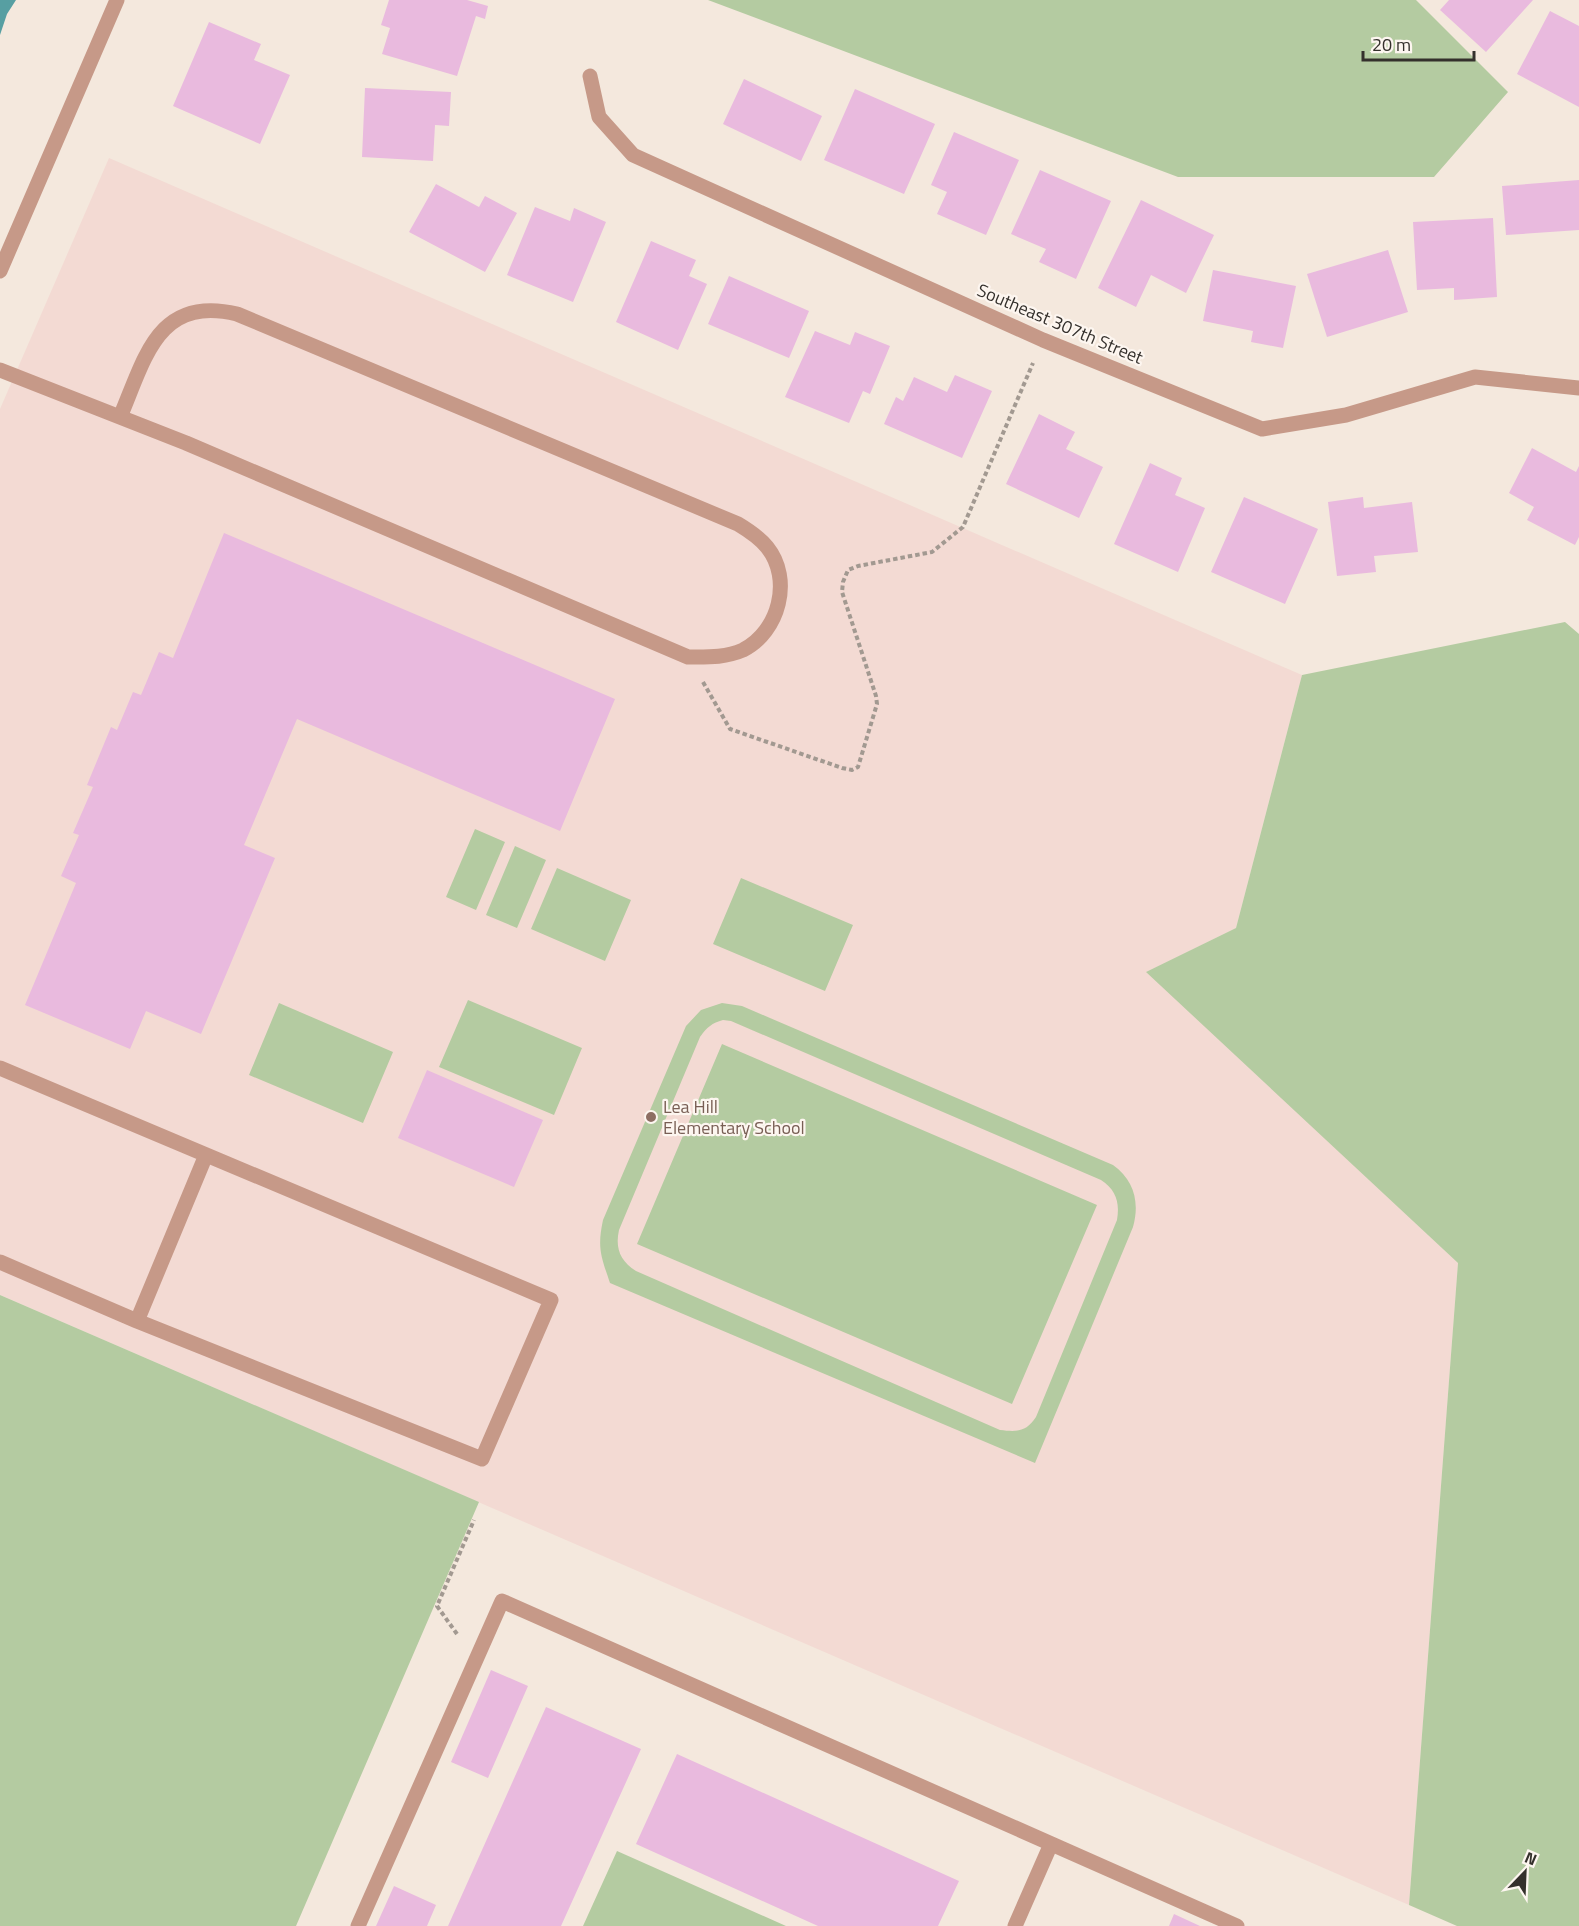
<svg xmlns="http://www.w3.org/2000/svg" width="1579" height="1926" viewBox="0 0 1579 1926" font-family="'Titillium Web',sans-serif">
	<rect width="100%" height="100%" fill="#f4e8dd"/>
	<path fill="#f3dad3" d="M109,158L1302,675L1236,928L1147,972L1458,1263L1409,1905L0,1295V409Z"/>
	<path fill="#b4cba1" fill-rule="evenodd" d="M708,0H1416L1508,92L1434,177H1178Z
		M1565,622L1579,634V1926H1457L1409,1905L1458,1263L1146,972L1236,928L1302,675Z
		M475,829L505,842L476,910L446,897Z
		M515,846L546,860L517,928L486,915Z
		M557,868L631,900L605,961L531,929Z
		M741,878L853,925L825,991L713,944Z
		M468,1000L582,1048L554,1115L439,1067Z
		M279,1003L393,1052L363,1123L249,1075Z
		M722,1003L742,1006L1113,1165C1134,1180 1140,1202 1133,1227L1035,1463L610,1283C601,1256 597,1248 603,1220L686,1026L701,1010ZM723,1020L731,1021L1101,1180C1116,1190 1120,1202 1117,1220L1036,1417C1026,1432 1017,1432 1000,1430L636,1271C620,1261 615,1248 619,1230L700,1037C707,1027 712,1023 723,1020Z
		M722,1044L1097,1205L1012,1404L637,1244Z
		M0,1295L479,1502L296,1926H0Z
		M617,1851L786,1926H583Z"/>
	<path fill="#579fa2" d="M0,0H16L7,14L0,35Z"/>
	<path fill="#e9bade" d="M389,0H467L488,6L485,19L476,16L457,76L382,54L390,28L381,25Z
		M1449,0H1533L1486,52L1440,10Z
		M1550,11L1579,26V107L1517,74Z
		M209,22L261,44L254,60L290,75L260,144L173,106Z
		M744,79L822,116L801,161L723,124Z
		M365,88L451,92L449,126L435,125L433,161L362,157Z
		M855,89L935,124L904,194L824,160Z
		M954,132L1019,160L986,235L937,214L947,192L931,185Z
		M1040,170L1111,201L1076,279L1039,262L1046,249L1011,234Z
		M1579,180V230L1506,235L1502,186Z
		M436,184L479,207L485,196L517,213L485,272L409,232Z
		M1141,200L1214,235L1186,293L1151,275L1136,307L1098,288Z
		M535,207L570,221L574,208L606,222L573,302L507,275Z
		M1493,218L1497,297L1454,300V288L1417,290L1413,222Z
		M651,241L696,260L689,276L707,284L678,350L616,322Z
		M1388,250L1408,312L1327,337L1307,274Z
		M1213,270L1296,286L1283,348L1251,342L1253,331L1203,321Z
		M729,276L809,311L789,358L708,324Z
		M815,331L850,345L855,332L890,346L870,394L863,391L849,423L785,397Z
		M955,375L992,391L962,458L884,424L896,397L903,401L914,377L947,392Z
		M1039,414L1075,432L1066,449L1103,467L1079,518L1006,484Z
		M1532,448L1576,472L1579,466V537L1575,545L1527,520L1534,507L1509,493Z
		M1150,463L1182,478L1175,495L1205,508L1178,572L1114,544Z
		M1244,497L1318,529L1285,604L1211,572Z
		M1363,497L1364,508L1412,502L1418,552L1374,556L1376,572L1337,576L1328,502Z
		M224,533L615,699L560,831L297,719L244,845L275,858L201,1034L146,1011L130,1049L25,1005L76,883L61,876L79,835L73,833L93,787L87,785L111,727L117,730L133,692L141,695L159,652L173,658Z
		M427,1070L543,1120L514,1187L398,1138Z
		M491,1670L528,1686L488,1778L451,1762Z
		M546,1707L641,1749L561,1926H448Z
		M677,1754L959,1881L938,1926H818L636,1844Z
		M394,1886L436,1905L427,1926H376Z
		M1174,1914L1200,1926H1169Z"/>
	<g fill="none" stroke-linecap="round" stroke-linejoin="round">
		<path stroke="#a29991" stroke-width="4" stroke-dasharray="4.5 3" stroke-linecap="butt" d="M703,682L730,729L842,768L852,770L858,767L877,704L876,696L842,592L843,582L848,570L858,566L932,552L963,527L1033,363
			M457,1634L437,1606L474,1520"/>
		<path stroke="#c69988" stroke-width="15" d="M0,370L186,443L688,657C707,657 725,658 743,650C779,632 793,579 767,547C759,537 748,530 738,524L237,314C157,295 145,359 120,417
			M0,1068L551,1300L482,1459L137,1321L0,1262
			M137,1321L206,1155
			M358,1926L502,1601L1237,1926
			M1015,1926L1051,1844"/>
		<path stroke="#c69988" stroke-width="15" d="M590,76L599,117L633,155L1043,340L1262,429L1346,415L1475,377L1579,388"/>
		<path stroke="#c69988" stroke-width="15" d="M0,271L117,0"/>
	</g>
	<circle fill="#8d6e63" stroke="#fdf6f0" stroke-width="2" cx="651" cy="1117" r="6"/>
	<g text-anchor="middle" stroke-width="4.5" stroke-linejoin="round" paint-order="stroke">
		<g font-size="18" fill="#34302c" stroke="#fdf6f0">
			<text transform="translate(1060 324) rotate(23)" y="6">Southeast 307th Street</text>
		</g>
		<g font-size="18" fill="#785e54" stroke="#fdf6f0" text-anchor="start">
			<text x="663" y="1113">Lea Hill<tspan x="663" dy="21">Elementary School</tspan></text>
		</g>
	</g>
	<g transform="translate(1525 1872) rotate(23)" stroke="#fdf6f0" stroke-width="4.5" paint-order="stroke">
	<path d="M0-4.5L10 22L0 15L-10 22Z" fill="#34302c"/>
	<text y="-9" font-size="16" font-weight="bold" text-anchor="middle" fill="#34302c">N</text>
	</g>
	<path d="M1363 51v9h111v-9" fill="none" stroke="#34302c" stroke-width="3"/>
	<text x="1372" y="51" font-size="18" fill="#34302c" stroke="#fdf6f0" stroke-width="4.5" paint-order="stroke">20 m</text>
</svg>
